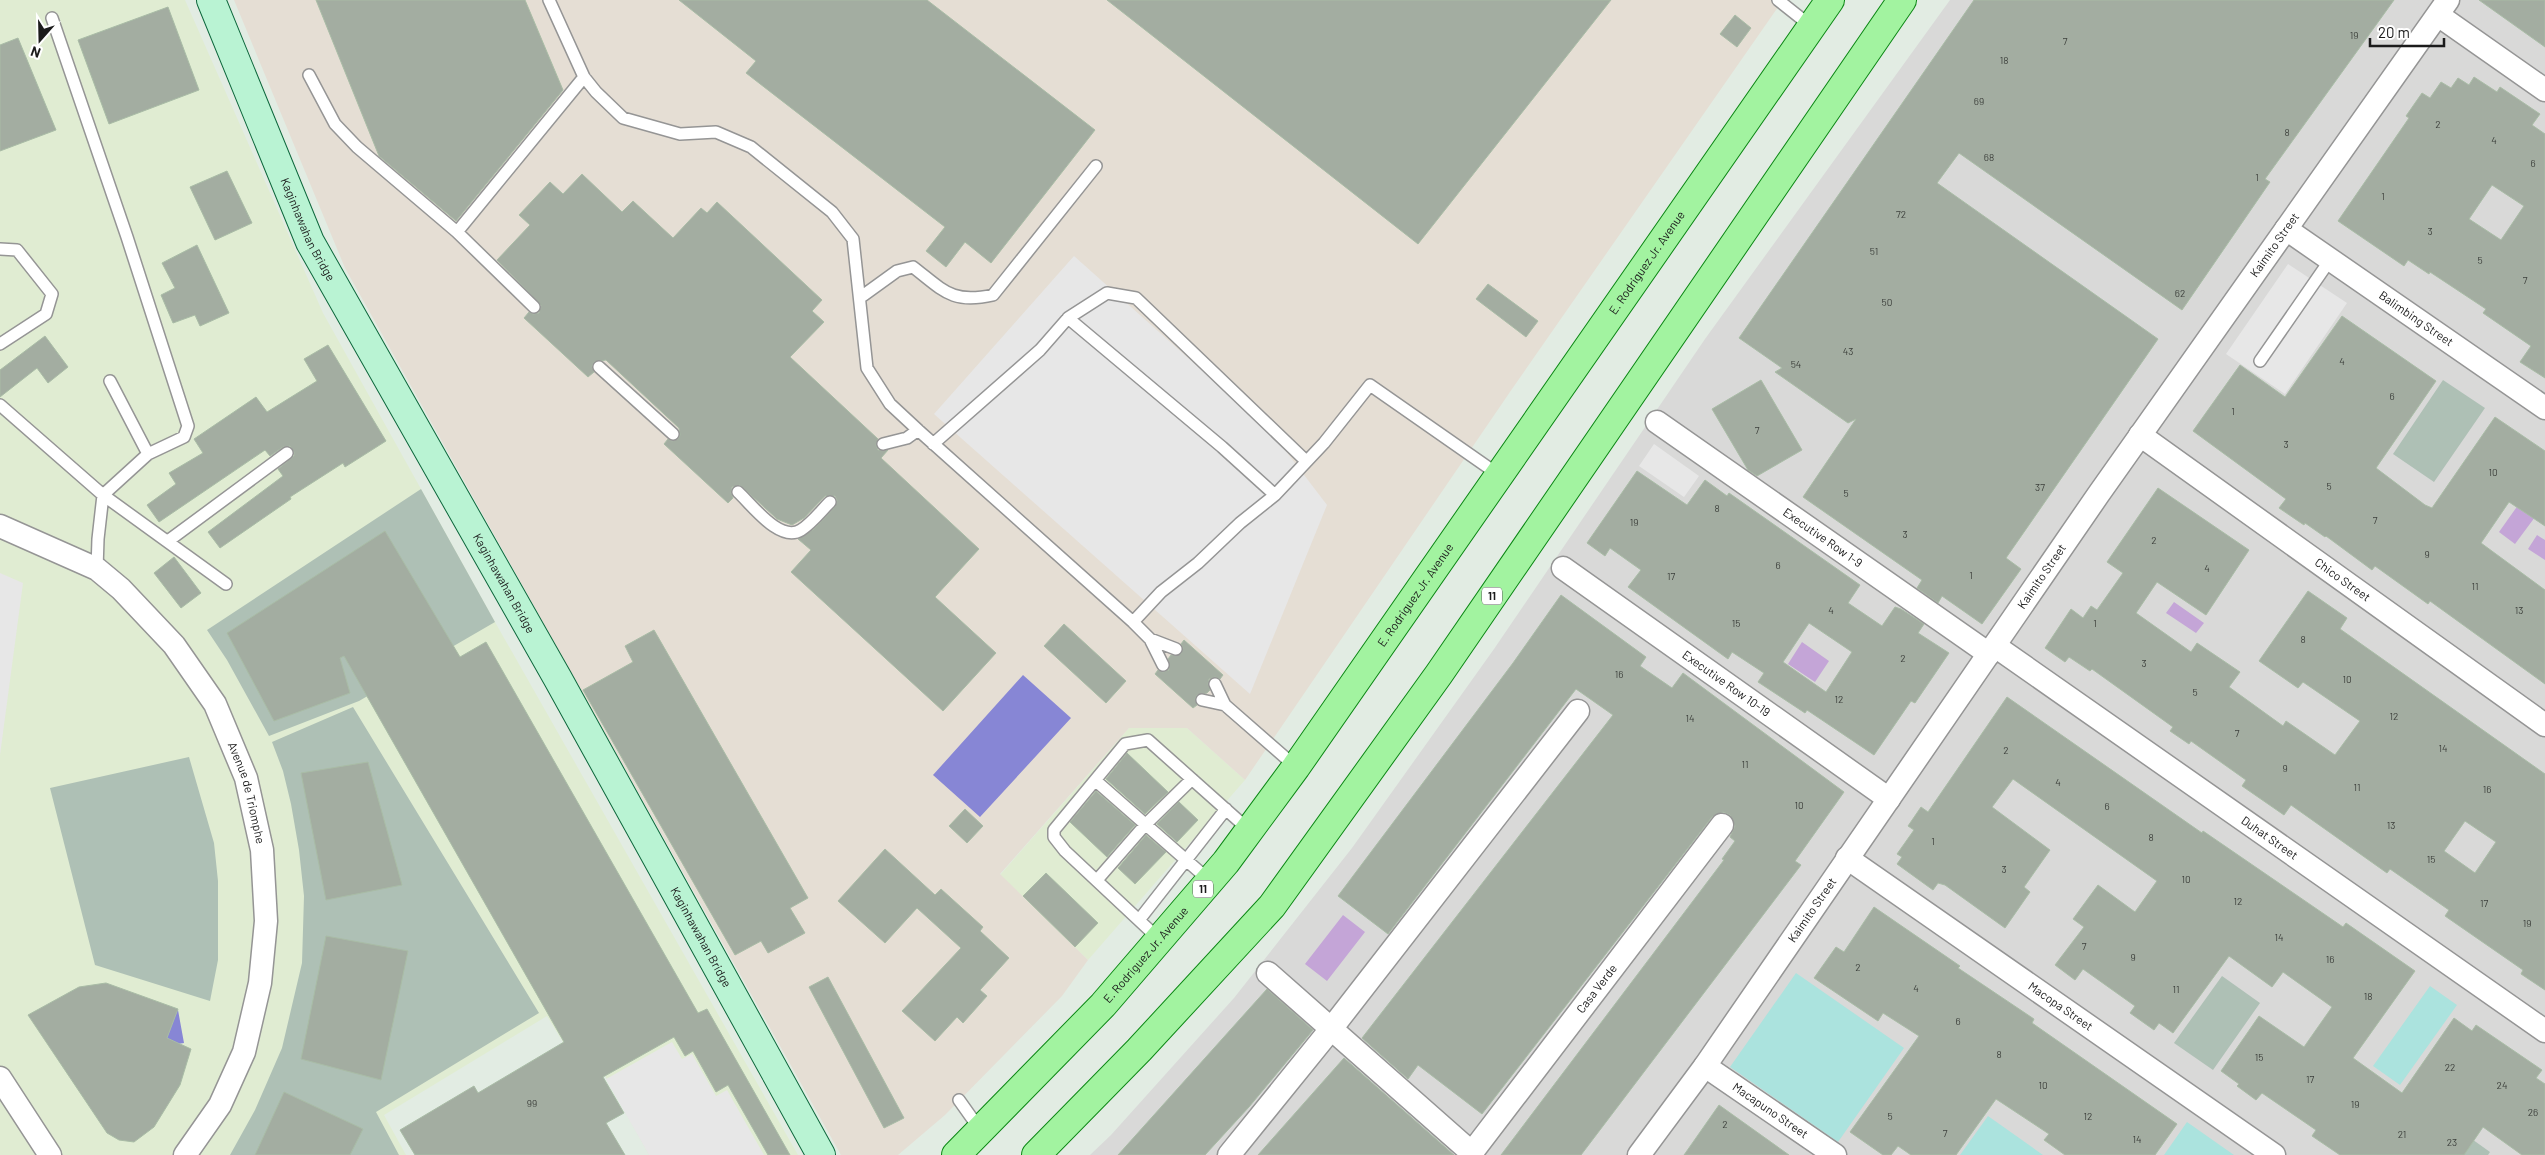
<svg xmlns="http://www.w3.org/2000/svg" width="2545" height="1155" viewBox="0 0 2545 1155" font-family="Barlow,sans-serif">
	<rect width="100%" height="100%" fill="#e2ece3"/>
	<path fill="#d9d9d8" d="M1950,0H2545V1155H1090L1111,1135L1234,998L1352,848L1494,649L1705,339Z"/>
	<path fill="#e0ecd2" d="M0,0H185L323,313L495,622L798,1155H649L580,1031L563,1042L547,1016L384,1115L406,1155H0Z
		M1129,728H1187L1245,780L1088,960L1000,875Z"/>
	<path fill="#e5ded4" d="M234,0H1783L1512,389L1245,780L1187,728H1129L1000,874L1088,960L1062,996L945,1115L898,1155H841L345,268Z"/>
	<path fill="#aec0b5" d="M2443,380L2485,408L2434,482L2393,454Z
		M421,489L495,622L359,701L269,736L227,660L207,630Z
		M353,707L539,1013L376,1112L399,1155H230L255,1110L282,1048L302,963L304,896L299,850L291,804L283,771L272,742Z
		M189,757L214,843L218,881V960L210,1001L95,965L50,788Z
		M2222,976L2260,1003L2213,1070L2174,1043Z
		M2448,1122L2490,1152L2488,1155H2424Z"/>
	<path fill="#abe3de" d="M1796,973L1904,1048L1838,1142L1730,1067Z
		M2430,986L2457,1005L2400,1085L2373,1066Z
		M1988,1116L2043,1155H1960Z
		M2187,1122L2234,1155H2164Z"/>
	<path fill="#8786d5" d="M1023,675L1071,718L980,817L933,775Z
		M178,1010L184,1043L132,1051L126,1019Z"/>
	<path fill="#e7e7e7" d="M1074,256L1272,433L1327,505L1250,694L934,414Z
		M2288,264L2347,303L2285,394L2226,354Z
		M1654,444L1699,476L1684,497L1639,466Z
		M0,573L23,583L0,755Z
		M672,1042L682,1059L692,1054L716,1096L727,1090L764,1155H649L606,1079Z"/>
	<path fill="#c4a5d7" d="M2521,501L2538,513L2515,544L2499,532Z
		M2537,535L2545,540V560L2528,549Z
		M2174,602L2204,623L2196,633L2166,613Z
		M1802,642L1829,661L1815,682L1788,664Z
		M1343,915L1365,932L1327,981L1305,964Z"/>
	<path fill="#a3ada1" stroke="#a9bca6" fill-rule="evenodd" d="M316,0H525L563,90L456,221L379,156Z
		M679,0H927L1095,130L991,263L965,242L946,267L926,251L945,227L746,73L756,61Z
		M1107,0H1611L1418,244Z
		M1974,0H2394L2265,179L2270,182L2182,310L1959,153L1937,183L2158,339L2006,558L2021,569L1982,624L1942,596L1938,603L1917,588L1922,580L1803,497L1856,419L1848,423L1775,372L1782,368L1739,338Z
		M2479,0H2545V47Z
		M168,7L199,90L109,124L78,40Z
		M1735,15L1751,28L1737,47L1720,34Z
		M18,38L56,130L0,151V45Z
		M2474,77L2497,92L2500,87L2540,114L2532,125L2545,134V378L2520,362L2531,346L2483,313L2486,309L2430,272L2429,274L2408,260L2404,266L2338,221L2409,118L2406,116L2422,93L2430,98L2441,82L2451,88L2458,78L2469,85ZM2492,185L2524,206L2501,240L2469,219Z
		M227,171L252,223L215,240L190,187Z
		M582,174L622,212L633,201L673,238L701,208L707,213L717,202L822,300L812,311L824,322L790,357L878,439L876,445L878,450H888L881,458L979,549L935,597L996,653L943,711L791,572L811,550L798,539L814,529L835,507L837,500L835,496H825L804,518L792,525L777,519L740,485L732,487L731,493L733,498L728,503L664,444L668,439L672,441L678,439L680,435L679,428L606,360L594,362L592,366L594,372L588,377L524,318L529,312L533,314L539,313L541,305L497,260L530,225L519,215L550,182L563,194Z
		M197,245L229,313L200,326L195,315L173,323L161,295L175,288L162,263Z
		M1488,284L1538,321L1526,337L1476,299Z
		M2342,316L2436,381L2376,468L2425,505L2432,508L2495,417L2545,451V526L2509,502L2481,543L2545,590V684L2430,601L2428,604L2375,566L2372,570L2326,536L2325,537L2305,523L2304,525L2279,508L2286,499L2193,431L2240,365L2285,397Z
		M45,336L68,367L48,383L37,368L0,397V370Z
		M328,345L386,441L345,467L343,463L290,497L291,499L220,548L208,532L283,476L278,469L294,456V452L290,446L283,447L270,456L265,450L159,522L147,505L176,484L169,473L203,453L194,439L256,397L267,412L317,381L304,359Z
		M1761,380L1802,450L1757,476L1748,470L1712,409Z
		M1637,471L1687,505L1705,480L1727,496L1729,493L1860,585L1848,603L1882,626L1895,607L1901,609L1924,624L1918,633L1949,653L1915,703L1911,701L1874,755L1807,710L1805,713L1758,682L1764,673L1732,652L1728,659L1628,587L1641,570L1610,548L1605,556L1587,543ZM1809,623L1852,652L1826,692L1783,662Z
		M2158,488L2249,550L2206,615L2157,582L2136,613L2191,652L2197,643L2240,672L2229,687L2283,726L2286,721L2335,755L2360,721L2303,682L2298,688L2259,661L2308,591L2347,618L2340,629L2545,774V990L2521,974L2523,970L2445,916L2449,910L2390,869L2387,873L2291,805L2284,815L2242,786L2246,780L2191,741L2189,744L2170,731L2173,727L2092,669L2090,671L2069,657L2065,662L2045,648L2071,609L2083,618L2091,606L2097,610L2123,573L2107,562ZM2465,821L2496,842L2475,873L2444,851Z
		M385,531L460,657L486,642L698,1013L707,1009L790,1155H768L728,1085L716,1092L693,1051L685,1056L674,1037L603,1077L624,1113L606,1123L625,1155H415L400,1130L474,1086L478,1093L564,1042L344,656L340,658L350,693L274,721L227,633Z
		M174,557L201,593L181,608L154,573Z
		M1561,595L1646,657L1640,666L1672,688L1683,673L1844,792L1795,861L1801,865L1581,1155H1501L1724,860L1722,859L1735,841L1730,837L1735,826L1730,815L1723,812L1712,817L1482,1114L1418,1065L1408,1079L1362,1038L1613,715L1576,689L1388,934L1338,896L1513,663Z
		M1064,624L1126,681L1106,703L1044,646Z
		M654,630L808,898L790,908L805,933L768,953L761,941L735,955L583,690L633,662L625,646Z
		M1184,640L1223,675L1220,679L1215,677L1209,679L1208,684L1210,690L1207,693L1197,695L1195,699L1197,705L1193,708L1155,674L1158,670L1163,672L1169,670L1168,659L1171,655L1181,654L1183,648L1181,644Z
		M2007,697L2202,833L2203,831L2343,927L2346,923L2415,971L2353,1058L2402,1093L2454,1018L2472,1031L2476,1025L2542,1070L2536,1078L2545,1084V1155H2522L2483,1127L2464,1155H2340L2312,1136L2316,1130L2262,1093L2256,1100L2237,1086L2239,1084L2221,1071L2259,1016L2304,1047L2332,1007L2283,972L2272,987L2229,956L2173,1033L2159,1023L2154,1030L2130,1013L2135,1006L2083,969L2075,980L2055,965L2084,927L2073,919L2098,885L2135,912L2157,881L2013,779L1992,807L2050,850L2024,887L2030,892L2005,928L1945,885L1938,883L1933,890L1897,864L1902,857L1897,854L1914,830L1908,826L1921,807L1928,812Z
		M1127,753L1168,792L1145,814L1106,779Z
		M368,762L402,885L326,900L301,773Z
		M1096,791L1135,825L1107,857L1070,822Z
		M1179,802L1198,820L1177,842L1157,824Z
		M965,809L983,826L967,843L949,826Z
		M1146,835L1166,852L1135,884L1118,868Z
		M885,849L935,895L941,889L983,927L980,931L1009,958L980,990L987,996L963,1023L957,1017L935,1041L902,1011L961,948L917,908L885,943L838,901Z
		M1046,873L1098,923L1075,947L1023,896Z
		M1874,907L1960,966L1958,968L2034,1019L2032,1023L2177,1124L2155,1155H2065L2044,1140L2049,1134L1996,1099L1956,1155H1911L1898,1146L1891,1155H1883L1850,1132L1919,1036L1883,1013L1878,1021L1814,978L1836,947L1844,952Z
		M326,936L408,951L381,1080L301,1059Z
		M828,977L904,1118L884,1128L809,987Z
		M106,983L178,1009L167,1038L191,1049L180,1085L154,1127L134,1142L119,1140L107,1133L28,1015L79,987Z
		M1267,989L1313,1030L1249,1107L1205,1155H1118Z
		M1344,1058L1454,1155H1258Z
		M284,1092L363,1129L350,1155H255Z
		M1719,1105L1789,1155H1684Z"/>
	<g fill="none" stroke-linecap="round" stroke-linejoin="round">
		<defs>
			<path id="service" d="M549,0L584,77L596,92L623,118L680,134L716,132L751,147L832,212L853,239L867,368L890,404L918,430
				M1778,0L1812,27
				M52,18L127,237L188,426L184,437L148,454
				M309,75L335,124L357,147L457,232L534,307
				M457,232L584,77
				M0,249L17,250L52,294L46,314L0,344
				M861,297L897,271L913,267C944,291 952,304 993,295L1096,166
				M1068,318L1107,293L1136,298L1306,461
				M2260,361L2330,260
				M599,367L673,434
				M110,381L148,454L103,495L226,584
				M0,405L103,495L98,539L97,569
				M883,444L907,438L918,430L1133,622L1150,639L1163,665
				M933,444L1040,350L1068,318L1222,447L1275,495
				M738,492C753,506 780,543 801,530C812,523 821,511 830,502
				M168,541L287,453
				M1133,622L1161,592L1198,563L1240,523L1275,495L1324,443L1370,385L1499,475
				M1150,639L1176,649
				M1215,684L1225,705L1296,767
				M1202,700L1225,705
				M1096,781L1210,881
				M1097,880L1145,825L1192,779
				M1139,920L1226,809
				M1160,940L1065,851L1054,837V830L1125,744L1148,740L1249,830
				M959,1100L981,1131"/>
			<g id="minor">
				<path d="M2438,15L2545,90"/>
				<path id="s1" d="M2286,229L2545,408"/>
				<path id="s2" d="M1657,422L1989,654"/>
				<path id="s3" d="M2140,435L2545,725"/>
				<path id="s4" d="M0,526L97,569L121,589L174,645L215,704L246,778L262,850L266,921L260,983L244,1052L220,1105L185,1155"/>
				<path id="s5" d="M1563,568L1889,799"/>
				<path id="s6" d="M1995,646L2545,1031"/>
				<path id="s7" d="M1847,858L2274,1155"/>
				<path d="M1268,973L1472,1153"/>
				<path id="s8" d="M1705,1066L1835,1155"/>
				<path d="M0,1078L50,1155"/>
				<path d="M1229,1155L1331,1029L1578,711"/>
				<path id="s9" d="M1470,1155L1722,825"/>
				<path id="s10" d="M1639,1155L1705,1066L2098,495L2448,0"/>
			</g>
			<g id="secondary">
				<path id="s11" d="M211,0L310,242L558,679L821,1155"/>
			</g>
			<g id="primary">
				<path id="s12" d="M956,1155L1103,1005L1226,862L1296,767L1830,0"/>
				<path d="M1036,1155L1139,1050L1272,906L1439,674L1902,0"/>
			</g>
		</defs>
		<use href="#service" stroke="#959595" stroke-width="14"/>
		<use href="#minor" stroke="#959595" stroke-width="25"/>
		<use href="#secondary" stroke="#0d673c" stroke-width="30"/>
		<use href="#primary" stroke="#0c8715" stroke-width="30"/>
		<use href="#service" stroke="#fff" stroke-width="11"/>
		<use href="#minor" stroke="#fff" stroke-width="22"/>
		<use href="#secondary" stroke="#b9f3d3" stroke-width="28"/>
		<use href="#primary" stroke="#a2f3a0" stroke-width="28"/>
	</g>
	<g text-anchor="middle" stroke-width="5" stroke-linejoin="round" paint-order="stroke">
		<g font-size="10" fill="#3d403c">
			<text x="2354" y="39">19</text>
			<text x="2065" y="45">7</text>
			<text x="2004" y="64">18</text>
			<text x="1979" y="105">69</text>
			<text x="2438" y="128">2</text>
			<text x="2287" y="136">8</text>
			<text x="2494" y="144">4</text>
			<text x="1989" y="161">68</text>
			<text x="2533" y="167">6</text>
			<text x="2257" y="181">1</text>
			<text x="2383" y="200">1</text>
			<text x="1901" y="218">72</text>
			<text x="2430" y="235">3</text>
			<text x="1874" y="255">51</text>
			<text x="2480" y="264">5</text>
			<text x="2525" y="284">7</text>
			<text x="2180" y="297">62</text>
			<text x="1887" y="306">50</text>
			<text x="1848" y="355">43</text>
			<text x="2342" y="365">4</text>
			<text x="1796" y="368">54</text>
			<text x="2392" y="400">6</text>
			<text x="2233" y="415">1</text>
			<text x="1757" y="434">7</text>
			<text x="2286" y="448">3</text>
			<text x="2493" y="476">10</text>
			<text x="2329" y="490">5</text>
			<text x="2040" y="491">37</text>
			<text x="1846" y="497">5</text>
			<text x="1717" y="512">8</text>
			<text x="2375" y="524">7</text>
			<text x="1634" y="526">19</text>
			<text x="1905" y="538">3</text>
			<text x="2154" y="544">2</text>
			<text x="2427" y="558">9</text>
			<text x="1778" y="569">6</text>
			<text x="2207" y="572">4</text>
			<text x="1971" y="579">1</text>
			<text x="1671" y="580">17</text>
			<text x="2475" y="590">11</text>
			<text x="1831" y="614">4</text>
			<text x="2519" y="614">13</text>
			<text x="1736" y="627">15</text>
			<text x="2095" y="627">1</text>
			<text x="2303" y="643">8</text>
			<text x="1903" y="662">2</text>
			<text x="2144" y="667">3</text>
			<text x="1619" y="678">16</text>
			<text x="2347" y="683">10</text>
			<text x="2195" y="696">5</text>
			<text x="1839" y="703">12</text>
			<text x="2394" y="720">12</text>
			<text x="1690" y="722">14</text>
			<text x="2237" y="737">7</text>
			<text x="2443" y="752">14</text>
			<text x="2006" y="754">2</text>
			<text x="1745" y="768">11</text>
			<text x="2285" y="772">9</text>
			<text x="2058" y="786">4</text>
			<text x="2357" y="791">11</text>
			<text x="2487" y="793">16</text>
			<text x="1799" y="809">10</text>
			<text x="2107" y="810">6</text>
			<text x="2391" y="829">13</text>
			<text x="2151" y="841">8</text>
			<text x="1933" y="845">1</text>
			<text x="2431" y="863">15</text>
			<text x="2004" y="873">3</text>
			<text x="2186" y="883">10</text>
			<text x="2238" y="905">12</text>
			<text x="2484" y="907">17</text>
			<text x="2527" y="927">19</text>
			<text x="2279" y="941">14</text>
			<text x="2084" y="950">7</text>
			<text x="2133" y="961">9</text>
			<text x="2330" y="963">16</text>
			<text x="1858" y="971">2</text>
			<text x="1916" y="992">4</text>
			<text x="2176" y="993">11</text>
			<text x="2368" y="1000">18</text>
			<text x="1958" y="1025">6</text>
			<text x="1999" y="1058">8</text>
			<text x="2259" y="1061">15</text>
			<text x="2450" y="1071">22</text>
			<text x="2310" y="1083">17</text>
			<text x="2043" y="1089">10</text>
			<text x="2502" y="1089">24</text>
			<text x="532" y="1107">99</text>
			<text x="2355" y="1108">19</text>
			<text x="2533" y="1116">26</text>
			<text x="1890" y="1120">5</text>
			<text x="2088" y="1120">12</text>
			<text x="1725" y="1128">2</text>
			<text x="1945" y="1137">7</text>
			<text x="2402" y="1138">21</text>
			<text x="2137" y="1143">14</text>
			<text x="2452" y="1146">23</text>
		</g>
		<g fill="#fff" stroke="#5f5f5f" stroke-width="1">
			<rect x="1482" y="587.5" width="20" height="17" rx="4"/>
			<rect x="1193" y="880.5" width="20" height="17" rx="4"/>
		</g>
		<g font-size="11" font-weight="bold" fill="#1b1b1b">
			<text x="1492" y="600">11</text>
			<text x="1203" y="893">11</text>
		</g>
		<g font-size="12" fill="#1b1b1b" stroke="#fff">
			<text dy="4" stroke="none"><textPath href="#s11" startOffset="249">Kaginhawahan Bridge</textPath></text>
			<text dy="4" stroke="none"><textPath href="#s10" startOffset="1110">Kaimito Street</textPath></text>
			<text dy="4" stroke="none"><textPath href="#s12" startOffset="1131">E. Rodriguez Jr. Avenue</textPath></text>
			<text dy="4" stroke="none"><textPath href="#s1" startOffset="158">Balimbing Street</textPath></text>
			<text dy="4" stroke="none"><textPath href="#s2" startOffset="202">Executive Row 1-9</textPath></text>
			<text dy="4" stroke="none"><textPath href="#s10" startOffset="705">Kaimito Street</textPath></text>
			<text dy="4" stroke="none"><textPath href="#s3" startOffset="249">Chico Street</textPath></text>
			<text dy="4" stroke="none"><textPath href="#s11" startOffset="654">Kaginhawahan Bridge</textPath></text>
			<text dy="4" stroke="none"><textPath href="#s12" startOffset="726">E. Rodriguez Jr. Avenue</textPath></text>
			<text dy="4" stroke="none"><textPath href="#s5" startOffset="200">Executive Row 10-19</textPath></text>
			<text dy="4" stroke="none"><textPath href="#s4" startOffset="381">Avenue de Triomphe</textPath></text>
			<text dy="4" stroke="none"><textPath href="#s6" startOffset="335">Duhat Street</textPath></text>
			<text dy="4" stroke="none"><textPath href="#s10" startOffset="300">Kaimito Street</textPath></text>
			<text dy="4" stroke="none"><textPath href="#s11" startOffset="1059">Kaginhawahan Bridge</textPath></text>
			<text dy="4" stroke="none"><textPath href="#s12" startOffset="276">E. Rodriguez Jr. Avenue</textPath></text>
			<text dy="4" stroke="none"><textPath href="#s9" startOffset="209">Casa Verde</textPath></text>
			<text dy="4" stroke="none"><textPath href="#s7" startOffset="260">Macopa Street</textPath></text>
			<text dy="4" stroke="none"><textPath href="#s8" startOffset="79">Macapuno Street</textPath></text>
		</g>
	</g>
	<g transform="translate(40 40) rotate(200)" stroke="#ffffff" stroke-width="4" paint-order="stroke">
	<path d="M0-4L9 19L0 12L-9 19Z" fill="#1b1b1b"/>
	<text y="-8" font-size="14" font-weight="bold" text-anchor="middle" fill="#1b1b1b">N</text>
	</g>
	<path d="M2370 38v8h74v-8" fill="none" stroke="#1b1b1b" stroke-width="2.5"/>
	<text x="2378" y="38" font-size="15" fill="#1b1b1b" stroke="#ffffff" stroke-width="4" paint-order="stroke">20 m</text>
</svg>
